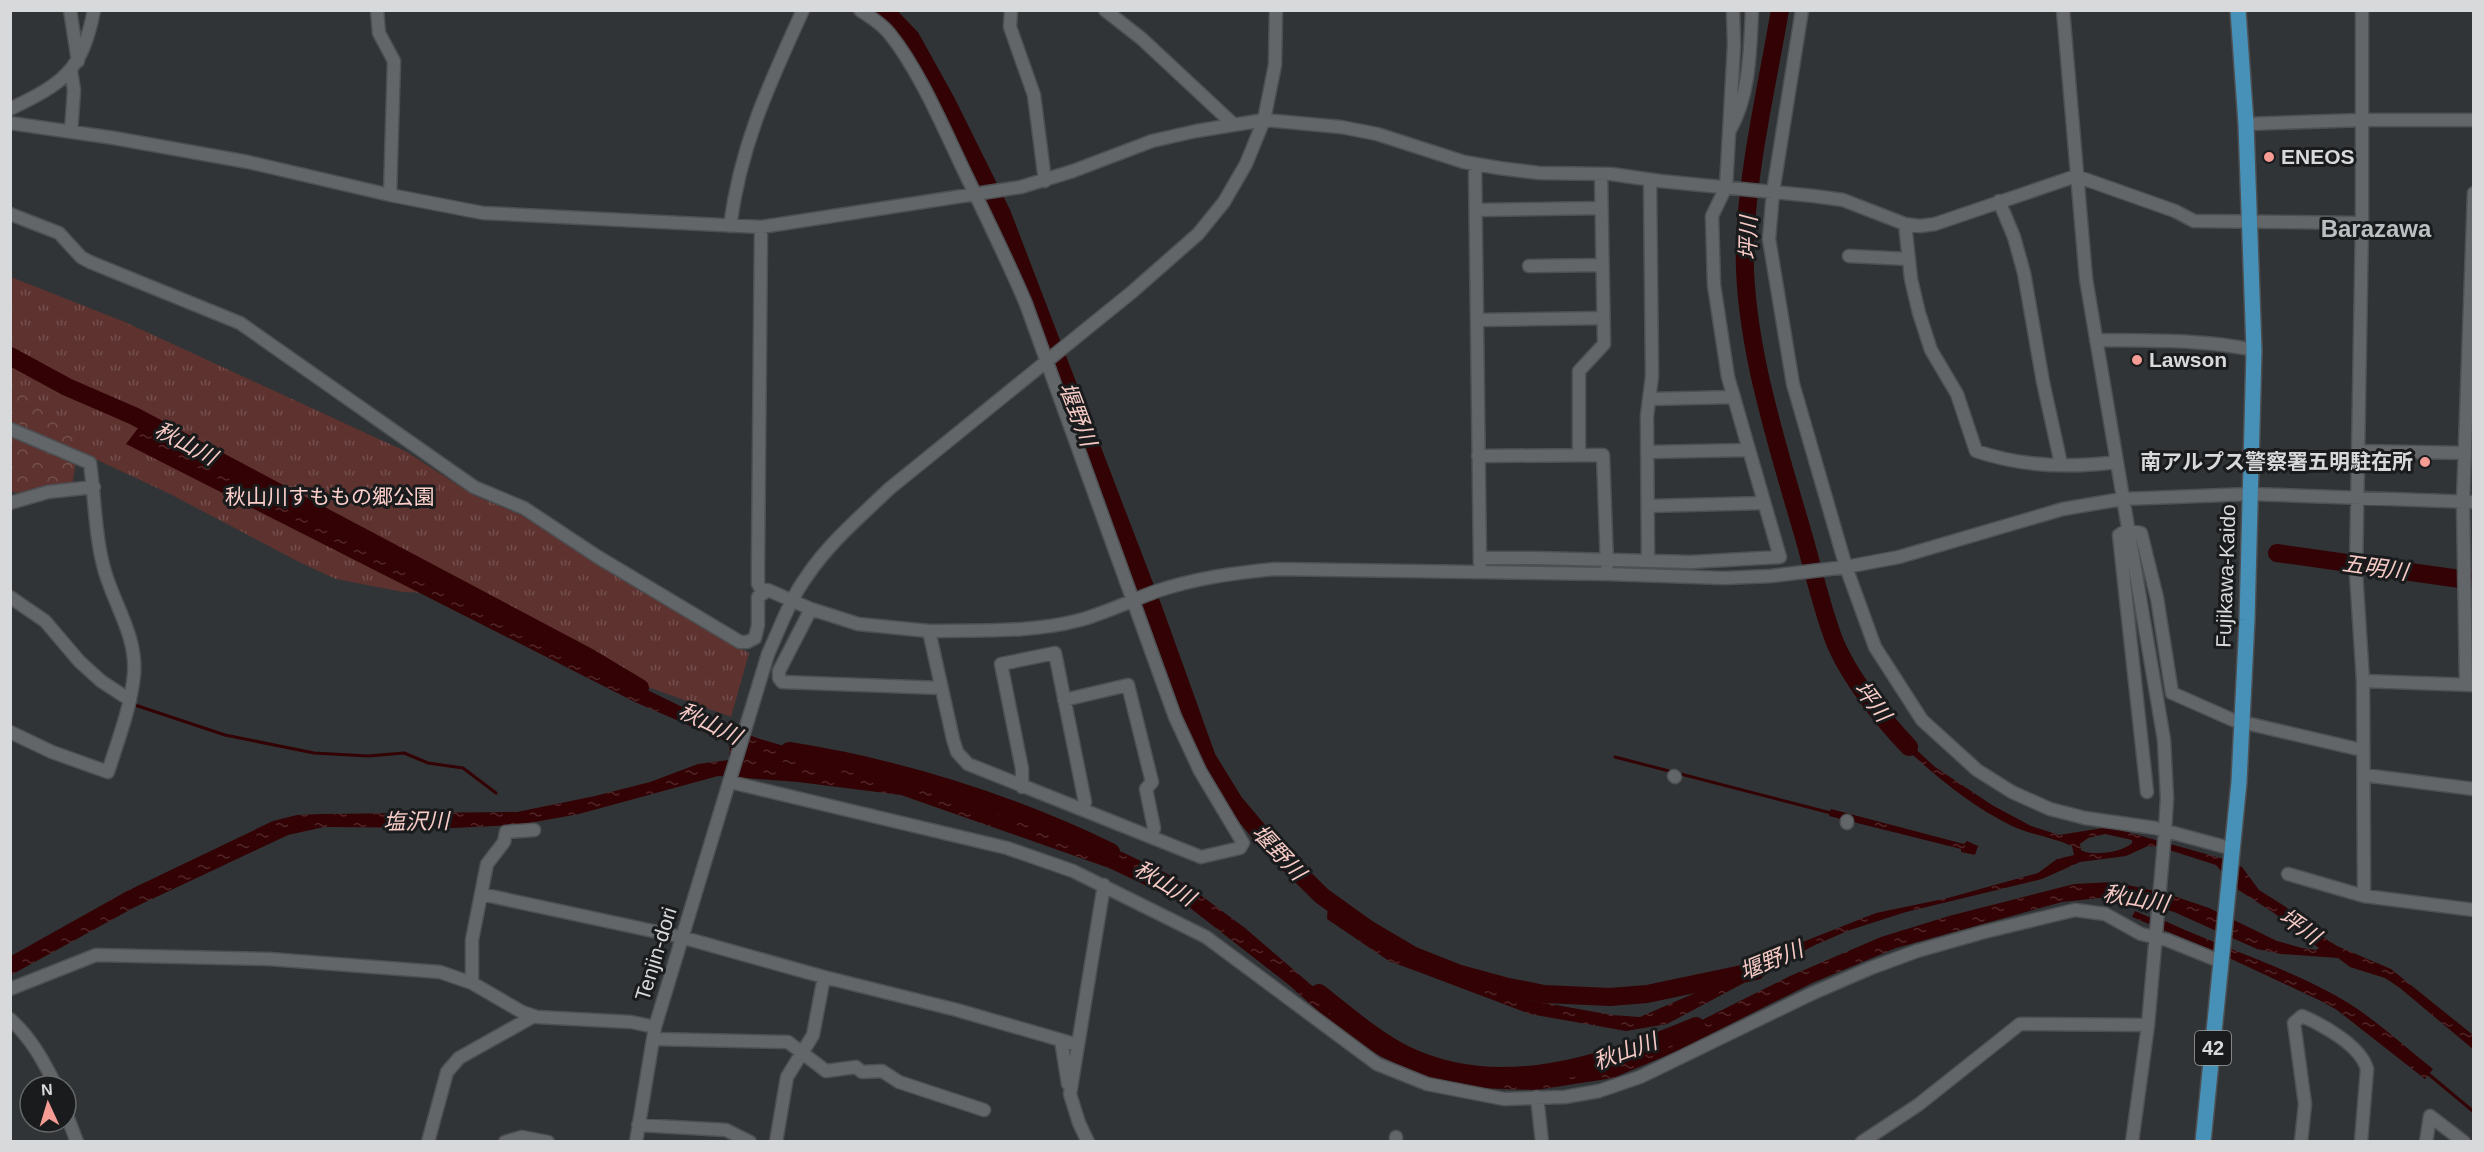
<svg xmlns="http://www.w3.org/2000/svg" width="2484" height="1152" viewBox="0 0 2484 1152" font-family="Arial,'Noto Sans JP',sans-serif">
	<defs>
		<pattern id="grass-tufts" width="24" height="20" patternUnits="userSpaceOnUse" patternTransform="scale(1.5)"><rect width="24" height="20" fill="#5d322f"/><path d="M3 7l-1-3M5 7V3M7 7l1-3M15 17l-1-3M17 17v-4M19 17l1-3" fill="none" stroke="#744f4d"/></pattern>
		<pattern id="forest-crowns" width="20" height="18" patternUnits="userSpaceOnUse" patternTransform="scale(1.5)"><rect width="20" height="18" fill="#5d322f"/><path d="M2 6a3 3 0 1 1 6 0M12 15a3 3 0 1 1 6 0" fill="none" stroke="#744f4d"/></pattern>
		<pattern id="water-ripples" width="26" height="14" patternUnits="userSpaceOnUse" patternTransform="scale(1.5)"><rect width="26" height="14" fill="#330204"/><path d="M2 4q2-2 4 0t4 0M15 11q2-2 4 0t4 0" fill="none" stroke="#502628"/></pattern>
	</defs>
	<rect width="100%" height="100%" fill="#303436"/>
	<path fill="url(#grass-tufts)" d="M11,277L125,322L407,452L473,495L521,515L627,583L749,653L731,717L648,687L587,651L480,595L403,592L336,579L299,562L170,494L93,458L11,424Z"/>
	<path fill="url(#forest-crowns)" d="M10,379L80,437L72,486L20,493L11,492Z"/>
	<path fill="url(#water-ripples)" fill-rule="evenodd" d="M139,427L553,644L711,721L760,739L908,783L1122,852L1166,873L1199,894L1245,928L1381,1045L1432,1070L1479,1077L1535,1080L1618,1062L1790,976L1881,937L1949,916L2074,884L2114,882L2168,894L2209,908L2277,941L2302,948L2316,950L2319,948L2274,913L2237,889L2216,865L2160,847L2148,846L2126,856L2080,862L2042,879L1906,912L1850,930L1815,945L1667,1024L1626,1031L1530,1014L1424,974L1389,961L1327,919L1328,905L1383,942L1423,963L1487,987L1528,1000L1612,1015L1640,1017L1759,965L1800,943L1876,913L1948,898L2038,873L2057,859L2074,855L2072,846C2052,837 2030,835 2010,825C1964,802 1925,767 1888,732L1895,730L1935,767L1992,805L2031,826L2059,835L2109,827L2224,859L2242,867L2259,890L2286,907L2306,926L2337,946L2391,969L2473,1035L2474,1050L2400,988L2385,978L2350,967L2338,958L2281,954L2257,949L2174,912L2134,900L2099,898L2062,902L1896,948L1812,983L1677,1051L1613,1078L1536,1090L1477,1088L1432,1081L1380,1056L1345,1035L1289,985L1185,904L1109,868L901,795L798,782L718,776L579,814L518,825L453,828L324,827L288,835L135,907L11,975V956L127,891L273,821L297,815L321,814L517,812L595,796L650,782L698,764L729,760L730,743L637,703L126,444ZM2105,834L2132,840V843C2123,852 2092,857 2081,850L2080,844L2088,838Z
		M1831,809L1964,844L1967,841L1978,846L1975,855L1961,852V849L1829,816Z
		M2135,911L2149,917L2152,915C2210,943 2272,962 2329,992C2367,1011 2400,1043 2433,1069L2425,1079L2337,1010L2321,1001L2212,950L2132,917Z"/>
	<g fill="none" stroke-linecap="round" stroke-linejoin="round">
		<path stroke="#330204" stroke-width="3" d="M132,704L225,735L314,753L368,756L404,753L428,763L463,768L496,793
			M1615,757L1831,813
			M2426,1072L2474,1112"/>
		<path stroke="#330204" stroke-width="18" d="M884,10L911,38L946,101L1002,214L1153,608L1207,758L1234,802L1270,845L1322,896L1368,929L1412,955L1460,974L1504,986L1544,994L1610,997L1647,994L1756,971
			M1780,10C1767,86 1749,162 1745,239C1741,332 1775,438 1801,527C1812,564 1820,603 1834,640C1848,675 1882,719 1909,747
			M10,356L67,387L134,416L590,658L640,688
			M2277,553L2474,581
			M789,751C898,768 1011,803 1111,852
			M1319,993C1346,1014 1374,1039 1404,1054C1500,1101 1604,1064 1696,1026"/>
		<defs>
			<path id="minor" d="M70,10L78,61
				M377,10L379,33L394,61L390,195
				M1011,10L1010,27L1034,95L1045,181
				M1105,10L1142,39L1233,124
				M1802,10L1773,192L1769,239L1793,384L1846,567L1875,647L1922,720L1977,770L2012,792L2050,809L2085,818L2155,828L2233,849
				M2063,10L2086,279L2164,740L2167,798L2165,831L2148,1025L2132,1142
				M2362,10V223L2356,573L2363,681L2364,896
				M71,71L74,90L71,132
				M10,109C64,83 82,71 94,10
				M10,123L114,138L248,162L390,195L483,213L761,227L1021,187L1073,171L1152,141L1196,131L1264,120L1341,127L1377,134L1464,162L1499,168L1539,173L1611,174L1660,181L1814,196L1843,200L1905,224L1920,226L1935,224L2076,176L2175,211L2194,221L2362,223
				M2246,124L2362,120H2474
				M1730,130C1750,95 1750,50 1752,10
				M1475,164L1480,564
				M1999,201L2014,237L2024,273L2043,382L2061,464
				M1476,210L1601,208
				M10,214L59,233L81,257L90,262L240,323L474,487L524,508L598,557L740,642H747L755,638L758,625V597L768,590L811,609L858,624L929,631L953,739L957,752L968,764L1201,857L1240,848L1243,843L1200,771L1175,717L1026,304C1007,259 985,215 964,171C943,127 919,70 889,33C881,23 870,17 860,10
				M1905,224L1911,279L1919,313L1931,350L1957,394L1976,451C2020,466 2070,468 2116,462
				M730,226C741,143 769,85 803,10
				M761,227L758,565V584L763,592
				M1849,256L1909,259
				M1529,266L1602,265
				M1477,320L1603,318
				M2096,340C2149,341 2202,339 2254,350
				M1649,399L1734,397
				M10,429L90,463C95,499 95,538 105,572C115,606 137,637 134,674C131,707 118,740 108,772L52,752L10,732
				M2358,451L2465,453
				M1647,452L1749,450
				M1579,454V371L1604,344L1601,174
				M1478,456L1603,455L1607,565
				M10,503L48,492L94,487
				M1648,506L1764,503
				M1480,558H1535L1691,562L1780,557L1728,377L1714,285L1712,216L1726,187L1734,45L1733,10
				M1648,560L1647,416L1652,376L1650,180
				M10,597L45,621L79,661L101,681L130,700
				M811,609L779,671V678L782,682L941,688
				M929,631C979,630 1031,633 1080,620C1106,613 1132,600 1157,591C1196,578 1234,573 1274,569L1607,574L1724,578L1771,576L1846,567L1899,557L2063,509L2122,499L2250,494L2474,502
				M2363,681L2472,685
				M2466,685L2463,502L2474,193
				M1064,700L1128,685L1152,782L1146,789L1154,828L1151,837
				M2364,775L2474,789
				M1674,776L1675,777
				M730,782L1007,848L1073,871L1206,937L1377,1064L1427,1084L1504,1099L1565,1097L1599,1091L1640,1077L1813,993L1871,968L1917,951L1984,932L2075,910L2105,914L2141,934L2167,940L2222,962
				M1022,787V769L1001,664L1055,653L1085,802L1083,810
				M2147,792L2119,535L2127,530L2141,533L2157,598L2172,693L2233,720L2362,750
				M1847,823V821
				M2288,874L2364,896L2474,910
				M481,894L681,937L824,977L957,1010L1078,1045
				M472,983V940L487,864L504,842L506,832L534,830
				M10,989L96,955L269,959L440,972L472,983L522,1012L537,1017L631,1022L655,1027
				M10,1019C31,1038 43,1060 56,1086
				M653,1039L788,1042L826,1071L856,1067L862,1072L882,1071L899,1082L984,1110
				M1061,1040L1068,1084
				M1537,1097L1542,1142
				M66,1113L77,1142
				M638,1125L726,1130L750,1142
				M1396,1137V1142
				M428,1142L447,1072L459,1058L534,1016
				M505,1142L522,1137L548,1142
				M636,1142L655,1027L768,654C780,628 790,599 807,576C829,543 861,516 889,489L1132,292L1198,234L1224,202L1246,164L1264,120L1275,65L1276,10
				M776,1142L787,1077L813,1035L824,977
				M1088,1142L1079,1123L1070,1094L1104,885
				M1862,1142L1918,1105L2020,1024L2148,1025
				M2301,1142L2305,1104L2294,1023L2302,1016C2323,1025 2361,1046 2367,1069L2361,1142
				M2426,1142L2430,1116L2464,1142"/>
			<path id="major" d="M2203,1142L2239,782L2247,620L2254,350L2246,124L2238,10"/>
		</defs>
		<use href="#minor" stroke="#4d5053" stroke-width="15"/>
		<use href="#major" stroke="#4d5053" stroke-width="18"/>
		<use href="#minor" stroke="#626669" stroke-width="12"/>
		<use href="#major" stroke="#4791b8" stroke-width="15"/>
	</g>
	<g fill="#f59c94" stroke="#191b1c" stroke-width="2">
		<circle cx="2269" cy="157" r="6"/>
		<circle cx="2137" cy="360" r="6"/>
		<circle cx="2425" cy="462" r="6"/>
	</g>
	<g text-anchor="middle" stroke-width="6" stroke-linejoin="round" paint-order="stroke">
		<rect fill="#191b1c" stroke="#9ea0a2" stroke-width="1.5" x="2195" y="1031" width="36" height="34" rx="4.5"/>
		<g font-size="20" font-weight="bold" fill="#d7d9db">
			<text x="2213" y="1055">42</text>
		</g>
		<g font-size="21" font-weight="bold" fill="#d7d9db" stroke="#191b1c" text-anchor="start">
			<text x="2281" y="164">ENEOS</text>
			<text x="2149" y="367">Lawson</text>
			<text x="2413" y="469" text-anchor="end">南アルプス警察署五明駐在所</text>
		</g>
		<g font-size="21" fill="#fccfca" stroke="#191b1c">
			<text x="330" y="504">秋山川すももの郷公園</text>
		</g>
		<g font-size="21" fill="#d7d9db" stroke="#191b1c">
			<text transform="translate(2226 576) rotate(-88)" y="7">Fujikawa-Kaido</text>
			<text transform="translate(656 954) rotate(-73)" y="7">Tenjin-dori</text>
		</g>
		<g font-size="22" font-style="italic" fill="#f7cac5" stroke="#191b1c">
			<text transform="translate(1748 238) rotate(-89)" y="8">坪川</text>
			<text transform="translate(1078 414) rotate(69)" y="8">堰野川</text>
			<text transform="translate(186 443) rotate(28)" y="8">秋山川</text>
			<text transform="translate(2375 567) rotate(8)" y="8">五明川</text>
			<text transform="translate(1873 701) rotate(53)" y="8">坪川</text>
			<text transform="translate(710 723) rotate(26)" y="8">秋山川</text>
			<text transform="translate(416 821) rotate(-1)" y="8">塩沢川</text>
			<text transform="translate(1279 852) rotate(47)" y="8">堰野川</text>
			<text transform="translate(1165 883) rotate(31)" y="8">秋山川</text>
			<text transform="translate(2136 898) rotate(10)" y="8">秋山川</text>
			<text transform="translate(2300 926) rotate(35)" y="8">坪川</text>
			<text transform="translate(1771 960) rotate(-22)" y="8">堰野川</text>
			<text transform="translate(1625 1051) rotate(-20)" y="8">秋山川</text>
		</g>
		<g font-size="24" font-weight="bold" fill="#babfc2" stroke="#191b1c">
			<text x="2376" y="237">Barazawa</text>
		</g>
	</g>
	<rect width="2484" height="1152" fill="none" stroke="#d7d9db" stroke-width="24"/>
	<g transform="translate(48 1104) rotate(356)"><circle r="28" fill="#191b1c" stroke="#656768" stroke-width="1.5"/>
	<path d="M0-4.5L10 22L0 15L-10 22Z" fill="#f59c94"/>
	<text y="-9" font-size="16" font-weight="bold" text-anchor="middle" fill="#d7d9db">N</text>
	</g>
</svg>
